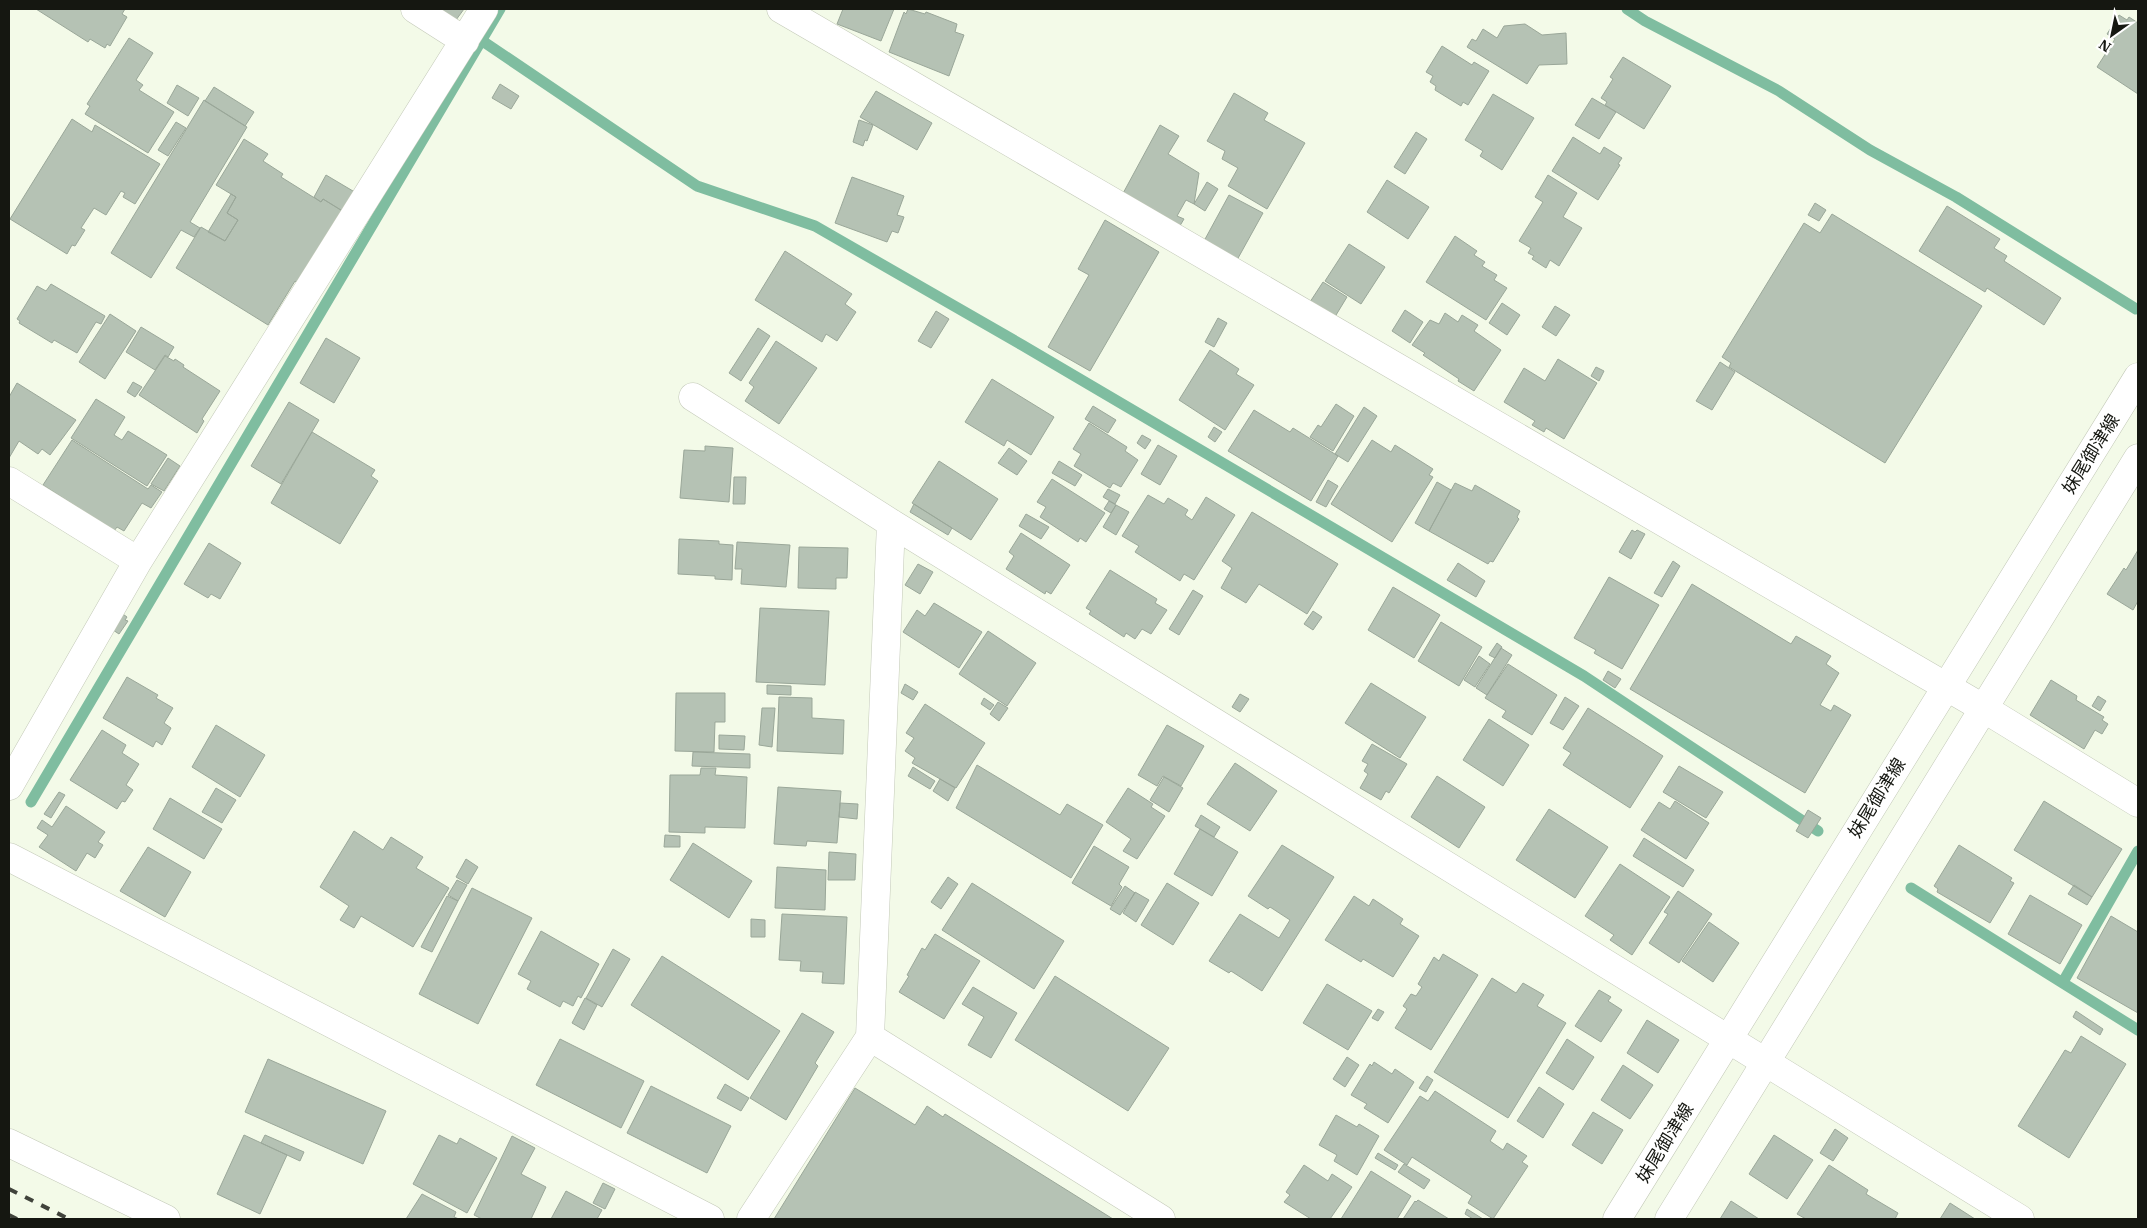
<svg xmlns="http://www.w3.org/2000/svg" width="2147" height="1228" viewBox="0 0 2147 1228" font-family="'IBM Plex Serif','Noto Sans JP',serif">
	<rect width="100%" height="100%" fill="#f3fae8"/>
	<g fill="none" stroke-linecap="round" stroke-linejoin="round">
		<path stroke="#7fbda0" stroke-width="11" d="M1627,9L1645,21L1779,91L1870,150L1956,197L2136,309
			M481,40L697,186L815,226L1022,345L1584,676L1818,831
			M31,802L500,9
			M1911,888L2138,1030
			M2063,982L2138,851"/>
	</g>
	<path fill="#b5c2b4" stroke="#9aa799" d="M36,9H125L122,14L127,17L110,46L107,44L105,48L90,39L88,42Z
		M439,9H464L456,20Z
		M843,9H894L881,41L837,24Z
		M908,9L925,14L926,12L957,24L955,32L964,35L949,76L889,52L904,12L906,14Z
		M2119,15L2127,20L2129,17L2138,23V94L2097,67L2115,39L2107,34Z
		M1525,24L1542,35L1566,33L1567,64L1539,65L1527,84L1467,47L1472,39L1476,41L1483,29L1497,38L1504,26Z
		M129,38L153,53L136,80L143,85L139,90L174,112L148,153L85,114L90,106L87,104Z
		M1442,46L1472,65L1474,62L1489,71L1468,105L1463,102L1461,106L1435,90L1436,86L1430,82L1433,76L1426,72Z
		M1623,57L1671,86L1644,129L1605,105L1607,102L1601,98L1613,79L1610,77Z
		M500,84L519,96L511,109L492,98Z
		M177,85L199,98L188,116L167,103Z
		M214,87L254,112L245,126L205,101Z
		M876,91L932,123L917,150L860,117Z
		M1234,93L1268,113L1264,120L1305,143L1267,209L1228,186L1238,168L1222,159L1225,151L1207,141Z
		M1493,94L1534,118L1502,170L1480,156L1483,151L1465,140Z
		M1592,98L1616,112L1599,139L1575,125Z
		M204,100L247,127L190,222L200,228L194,237L181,230L151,278L111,253Z
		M72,119L92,132L95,125L160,164L135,204L123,197L125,193L121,191L106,215L94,208L81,228L85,230L75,246L72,245L67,254L10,219Z
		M859,120L873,125L867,141L865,140L863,146L853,142Z
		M176,122L186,128L168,156L158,150Z
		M1160,125L1179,136L1168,154L1199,173L1194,204L1186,200L1177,216L1184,219L1178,229L1121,197Z
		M1416,132L1427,139L1405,174L1394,167Z
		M1573,137L1600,154L1604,147L1622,158L1618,164L1620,165L1598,200L1552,171Z
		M244,139L268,154L263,161L283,174L281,177L321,202L323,199L347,214L300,285L295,281L268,325L176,268L201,227L225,241L238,220L227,213L236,197L216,185Z
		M326,175L358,194L346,213L323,199L321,202L314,197Z
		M1548,175L1577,193L1563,217L1582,228L1559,266L1550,260L1546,268L1532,259L1534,256L1528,253L1531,248L1519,241L1543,202L1535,197Z
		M852,177L904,196L897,215L904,217L898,233L892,231L887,242L835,223Z
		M1387,180L1429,207L1408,239L1367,212Z
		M1207,182L1218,189L1205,211L1194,204Z
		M231,194L236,197L227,213L238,220L225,241L208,232Z
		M1229,195L1263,213L1237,260L1204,241Z
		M1815,203L1826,210L1819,221L1808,215Z
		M1947,206L2000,239L1994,248L2007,256L2004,261L2061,298L2044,325L1987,288L1985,292L1919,251Z
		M1832,214L1982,306L1885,463L1729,367L1731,363L1722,357L1804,223L1820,233Z
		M1105,220L1159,252L1090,371L1048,347L1089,275L1078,269Z
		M1455,236L1477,251L1474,255L1485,262L1482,266L1497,275L1494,280L1507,288L1486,320L1426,282Z
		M1349,244L1385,267L1361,304L1325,281Z
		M785,251L852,294L845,304L856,312L837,341L826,334L822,342L755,300Z
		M1323,282L1347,297L1333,320L1308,305Z
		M51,284L105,316L101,324L96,322L77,353L54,340L52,343L19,323L20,321L17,319L37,286L46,291Z
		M1502,303L1520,315L1507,335L1489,323Z
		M1555,306L1570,315L1556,336L1542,327Z
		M1405,310L1423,322L1410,343L1392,331Z
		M936,311L949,319L931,348L918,341Z
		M1445,313L1458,322L1462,315L1478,325L1474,331L1501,350L1474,391L1458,381L1459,379L1423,355L1425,353L1412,345L1430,320L1439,324Z
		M110,314L136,331L105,379L79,362Z
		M1218,318L1227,323L1214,347L1205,342Z
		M141,327L174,347L168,357L165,355L155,370L126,352Z
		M758,328L770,336L741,381L729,373Z
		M326,338L360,358L334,403L300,383Z
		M776,341L817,368L779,424L745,401L754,387L749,383Z
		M1210,350L1239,369L1236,374L1254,385L1225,430L1179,400Z
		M165,356L174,361L175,359L184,365L183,367L220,391L202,419L204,421L197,433L139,395Z
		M1558,359L1597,383L1564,439L1546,428L1544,432L1532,425L1535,421L1504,402L1524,368L1545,381Z
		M1720,362L1735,372L1712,410L1696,401Z
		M1596,367L1604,371L1599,381L1591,376Z
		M992,379L1054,417L1031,455L1007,440L1004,446L965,422Z
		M133,382L142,387L135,397L127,392Z
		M17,383L76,420L50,455L42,449L38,454L19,441L9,458V397Z
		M96,399L125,417L114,435L122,440L128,431L167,455L147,486L71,438Z
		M289,402L319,420L281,484L251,466Z
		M1336,404L1354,416L1333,451L1310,437L1318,425L1321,427Z
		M1093,406L1116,420L1108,433L1085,419Z
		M1364,407L1377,416L1348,462L1335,454Z
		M1254,410L1290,432L1293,428L1338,456L1311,501L1228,451Z
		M1089,423L1127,447L1125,451L1138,460L1121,487L1113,483L1110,488L1074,466L1081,454L1073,449Z
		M1214,427L1222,432L1215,442L1208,437Z
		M312,432L375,470L371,476L378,481L340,544L271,503Z
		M1142,435L1151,440L1145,449L1137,443Z
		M72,440L148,489L151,485L162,492L151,508L142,503L124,531L117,527L114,531L43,485Z
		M1372,440L1391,452L1395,445L1433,469L1429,475L1433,477L1392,542L1331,504Z
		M1158,445L1177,456L1160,485L1141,474Z
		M705,446L733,448L729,502L680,498L684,450L705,451Z
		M1009,448L1027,461L1017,475L998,463Z
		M168,458L180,466L164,491L151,484Z
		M939,461L998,499L971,540L912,503Z
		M1059,461L1082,475L1075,486L1052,473Z
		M734,477H746L745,504H733Z
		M1052,479L1105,513L1086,542L1080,538L1078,542L1040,517L1046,507L1037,502Z
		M1328,480L1338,486L1326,507L1316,502Z
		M1437,482L1451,490L1429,531L1415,523Z
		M1455,483L1472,491L1475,485L1520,511L1517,517L1519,519L1493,562L1490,561L1488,564L1429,531Z
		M1108,489L1120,495L1115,504L1103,497Z
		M1148,495L1164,504L1168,498L1188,510L1185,515L1192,520L1206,497L1235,515L1194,580L1184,574L1180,581L1135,552L1139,546L1122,536Z
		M1109,501L1116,505L1111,513L1104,509Z
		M914,504L952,528L948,535L910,512Z
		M1116,505L1129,512L1116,535L1103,527Z
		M1252,512L1338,564L1307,614L1259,584L1246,603L1221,588L1232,568L1222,561Z
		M1026,514L1049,527L1041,539L1019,526Z
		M1632,530L1635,532L1637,530L1645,534L1631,559L1619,552Z
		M1021,533L1070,565L1051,594L1046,591L1045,594L1006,569L1014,556L1009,552Z
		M679,539L719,541V544L733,545L732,580L715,579V576L678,574Z
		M737,542L790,545L786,587L741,584L742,569H735Z
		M209,543L241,563L220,599L211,594L208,598L184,584Z
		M799,547L848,548L847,578H836V589L798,588Z
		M2138,550V601L2133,610L2107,594L2124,568L2126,570Z
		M1673,561L1680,566L1662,597L1654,593Z
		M1458,563L1485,581L1476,597L1447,580Z
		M918,564L933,572L920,594L905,585Z
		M1110,570L1157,599L1155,603L1167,610L1151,634L1142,629L1135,639L1126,633L1124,637L1089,614L1091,611L1086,608Z
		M1609,577L1659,605L1622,669L1594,653L1596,650L1574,638Z
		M1692,584L1791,644L1796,636L1831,656L1826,664L1839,673L1820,705L1831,711L1834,705L1851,715L1805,793L1630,689Z
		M1393,587L1440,615L1414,658L1368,630Z
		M1193,590L1203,596L1179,635L1169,629Z
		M934,603L982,632L959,668L903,632L917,610L925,616Z
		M760,608L829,611L825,685L756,682Z
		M1313,611L1322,617L1313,630L1304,624Z
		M120,612L127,617L125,620L128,621L119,634L110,628Z
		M1441,622L1482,647L1459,686L1418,661Z
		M988,631L1036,663L1007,706L959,674Z
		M1497,643L1502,647L1495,658L1489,655Z
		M1501,648L1512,655L1487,695L1476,688Z
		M1479,656L1490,664L1475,687L1464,680Z
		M1508,664L1557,695L1532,735L1502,717L1506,711L1485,698Z
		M1608,671L1621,679L1615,688L1603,680Z
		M127,677L158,695L156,698L173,708L164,723L171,728L162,745L156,741L153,747L103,718Z
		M2051,680L2077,696L2076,700L2104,717L2102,720L2108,724L2102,734L2095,730L2084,749L2030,715Z
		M1371,683L1426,717L1400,758L1345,723Z
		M905,684L918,692L913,700L901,693Z
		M767,685L791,686V695L767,694Z
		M676,693H725V722H715L714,752L675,751Z
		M1240,694L1249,699L1240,712L1232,707Z
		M2098,696L2106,701L2100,711L2092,706Z
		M779,697L812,698V718L844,720L843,754L777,751Z
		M1565,697L1579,706L1563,730L1550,723Z
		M984,698L994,705L990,710L981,704Z
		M998,702L1008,708L999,721L990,714Z
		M925,704L985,743L956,788L912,763L915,758L905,751L914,738L906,733Z
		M762,708H775L772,747L759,745Z
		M1588,708L1663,756L1630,808L1563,765L1571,753L1563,748Z
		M1489,719L1529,745L1503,786L1463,760Z
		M216,725L265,755L240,797L192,767Z
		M1167,725L1204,746L1181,786L1163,776L1157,786L1138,775Z
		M102,730L126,745L122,753L139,764L126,785L133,790L125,802L122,801L117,809L70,780Z
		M719,735L745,736L744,750L719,749Z
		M1372,744L1407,764L1389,793L1386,791L1381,800L1360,788L1368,774L1364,771L1368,764L1362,761Z
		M693,752L750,754V768L692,766Z
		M1235,763L1277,791L1250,831L1207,804Z
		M977,765L1060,815L1067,804L1103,825L1071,878L956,808Z
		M1679,766L1723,792L1706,818L1663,792Z
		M913,767L935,781L930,789L908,776Z
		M701,768H716L715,775L747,777L745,828L705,827V833L669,832L670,775H700Z
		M1437,776L1485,807L1459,848L1411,817Z
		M1164,777L1183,788L1169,812L1150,800Z
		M940,779L955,788L948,801L933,791Z
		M778,787L841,791L837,843L807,841L806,846L774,844Z
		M216,788L236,800L222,823L202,812Z
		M1128,788L1153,804L1151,807L1165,816L1137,859L1123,851L1131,839L1106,822Z
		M59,792L65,795L51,818L44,814Z
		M170,798L222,829L204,859L153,829Z
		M1675,801L1709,823L1686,859L1641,830L1659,802L1670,809Z
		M2044,801L2122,849L2092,897L2014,850Z
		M840,803L858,804L857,819L839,817Z
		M66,806L105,832L98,842L103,845L95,858L87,853L76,871L39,847L48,835L37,828L42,820L52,827Z
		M1549,809L1608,847L1575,898L1516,860Z
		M1808,810L1821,818L1808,838L1796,831Z
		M1201,815L1220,827L1214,837L1195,826Z
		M1200,829L1238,852L1212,896L1174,874Z
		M354,831L383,850L391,837L423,857L416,868L449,888L413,947L361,916L354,928L340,920L349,906L320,887Z
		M665,835L680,836V847H664Z
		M1644,838L1694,870L1683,887L1633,856Z
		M693,843L752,881L729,918L670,880Z
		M1282,845L1334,877L1262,991L1231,971L1229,973L1209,961L1240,914L1279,938L1290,920L1270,907L1268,909L1248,896Z
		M1959,845L2012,878L2010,881L2014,883L1990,923L1937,892L1938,889L1934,886Z
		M1094,846L1129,867L1119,884L1122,887L1111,906L1072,883Z
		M148,847L191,872L165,917L120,891Z
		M829,852L856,854L855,880H828Z
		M466,859L478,867L468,884L456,877Z
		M1620,864L1670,897L1632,955L1610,940L1614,935L1585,916Z
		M777,867L826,870L825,910L775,908Z
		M948,877L958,884L941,909L931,902Z
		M457,880L467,885L458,901L448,895Z
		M972,883L1064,941L1034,989L942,930Z
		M1167,883L1199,903L1173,945L1141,925Z
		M2074,885L2092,897L2087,905L2068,894Z
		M1125,886L1135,893L1120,915L1110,909Z
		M472,888L532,918L478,1024L419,994Z
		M1678,891L1712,914L1679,963L1649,943L1668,914L1664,912Z
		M1135,892L1149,900L1136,922L1123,913Z
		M2030,895L2082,925L2060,964L2008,934Z
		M447,896L458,901L432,952L421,947Z
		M1354,896L1369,906L1373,899L1403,919L1400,924L1419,936L1393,977L1363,959L1361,962L1325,940Z
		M782,914L847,917L844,984L822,983L823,972L800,971L801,961L779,960Z
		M2111,916L2138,932V1013L2077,978Z
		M751,919L765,920V937H751Z
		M1709,922L1739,943L1713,982L1682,961Z
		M541,931L599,964L581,998L578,996L573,1006L563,1001L560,1007L527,989L531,981L518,974Z
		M935,934L980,961L944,1019L899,992L909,976L907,975L922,948L925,950Z
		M613,949L630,959L602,1007L586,998Z
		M1443,954L1478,975L1431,1050L1395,1028L1407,1009L1403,1006L1411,994L1416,996L1422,987L1418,984L1434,957L1439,961Z
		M662,956L780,1031L748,1080L631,1005Z
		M1055,976L1169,1048L1128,1111L1015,1040Z
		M1492,978L1516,993L1523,983L1544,995L1537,1006L1566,1023L1508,1118L1434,1072Z
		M1327,984L1372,1011L1348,1050L1303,1023Z
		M973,987L1017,1013L991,1058L968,1045L984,1017L962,1004Z
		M1599,990L1611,997L1608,1001L1622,1010L1601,1042L1575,1026Z
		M585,998L597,1005L584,1030L572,1023Z
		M1378,1009L1384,1012L1378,1021L1372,1018Z
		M2076,1011L2103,1029L2100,1035L2073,1017Z
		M802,1013L834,1032L815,1063L818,1066L786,1120L750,1098Z
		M1647,1020L1679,1040L1658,1073L1627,1053Z
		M2081,1036L2126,1064L2069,1158L2018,1126L2065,1050L2071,1053Z
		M560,1039L644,1081L621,1128L536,1085Z
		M1567,1039L1594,1057L1573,1090L1546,1073Z
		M1347,1057L1359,1065L1345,1087L1333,1079Z
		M268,1059L386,1111L363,1164L245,1112Z
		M1374,1062L1392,1074L1395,1069L1414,1082L1388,1123L1364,1108L1367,1104L1351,1095L1370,1064L1372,1066Z
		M1623,1065L1653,1085L1630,1119L1601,1100Z
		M1427,1076L1433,1080L1426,1092L1419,1088Z
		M725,1084L749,1098L741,1111L717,1098Z
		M651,1086L731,1126L707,1173L627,1133Z
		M1539,1087L1564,1104L1543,1138L1517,1121Z
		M855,1088L915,1125L927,1106L943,1117L945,1114L1113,1219H774Z
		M1435,1091L1496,1131L1490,1141L1503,1150L1507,1143L1527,1156L1522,1162L1528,1166L1493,1219L1468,1203L1472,1196L1412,1157L1407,1165L1384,1150L1420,1096L1428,1101Z
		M1593,1112L1623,1130L1602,1164L1572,1145Z
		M1336,1115L1357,1127L1359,1124L1379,1136L1357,1175L1334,1161L1337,1155L1319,1145Z
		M1835,1129L1848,1138L1833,1161L1820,1153Z
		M244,1135L287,1155L260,1214L217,1194Z
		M265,1135L304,1152L300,1161L261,1143Z
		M439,1135L457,1144L460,1138L497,1158L467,1213L413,1184Z
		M1774,1135L1813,1160L1787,1199L1749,1174Z
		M512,1136L535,1148L521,1174L546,1187L531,1219H482L474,1215Z
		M1378,1153L1398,1165L1395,1170L1375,1158Z
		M1404,1164L1430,1180L1424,1189L1398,1172Z
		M1304,1165L1328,1181L1332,1174L1352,1187L1330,1219H1311L1284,1202L1290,1195L1286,1192Z
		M1829,1165L1868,1190L1866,1194L1898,1213L1895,1219H1806L1797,1214Z
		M1371,1171L1411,1196L1397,1219H1341Z
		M603,1183L615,1189L605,1209L593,1203Z
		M566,1191L602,1210L597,1219H551Z
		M422,1194L456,1212L454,1217L459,1219H406Z
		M1418,1200L1449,1219H1403L1415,1201L1416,1202Z
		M1731,1201L1759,1219H1720Z
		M1950,1203L1975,1219H1940Z
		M1467,1209L1483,1219H1473L1465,1214Z"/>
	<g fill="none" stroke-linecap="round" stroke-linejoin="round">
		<defs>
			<path id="minor" d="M415,9L465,41
				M781,9L1983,708L2138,803
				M693,397L891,523L2020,1219
				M9,481L138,561
				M9,786L138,561L484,9
				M9,857L710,1219
				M870,1037L1161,1219
				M9,1143L166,1219
				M751,1219L870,1037L891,523"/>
			<path id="major" d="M1617,1219L2138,377
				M1669,1219L2138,458"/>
		</defs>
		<use href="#minor" stroke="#c3c9b8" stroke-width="29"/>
		<use href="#major" stroke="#c3c9b8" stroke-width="29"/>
		<use href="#minor" stroke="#fff" stroke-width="28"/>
		<use href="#major" stroke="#fff" stroke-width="28"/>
		<path stroke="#40433b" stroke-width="4" stroke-dasharray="9 9" stroke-linecap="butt" d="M9,1189L69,1219
			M9,1215L17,1219"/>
	</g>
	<g text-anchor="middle" stroke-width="4" stroke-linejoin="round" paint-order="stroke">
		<g font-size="18" fill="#151711" stroke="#fff">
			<text transform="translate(2091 454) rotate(-58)" y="6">妹尾御津線</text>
			<text transform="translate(1877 798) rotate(-58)" y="6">妹尾御津線</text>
			<text transform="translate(1665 1143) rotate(-58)" y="6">妹尾御津線</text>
		</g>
	</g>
	<rect width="2147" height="1228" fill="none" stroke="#151711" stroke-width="20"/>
	<g transform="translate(2112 35) rotate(213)" stroke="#ffffff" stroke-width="4" paint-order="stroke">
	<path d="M0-4L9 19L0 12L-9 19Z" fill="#151711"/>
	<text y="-8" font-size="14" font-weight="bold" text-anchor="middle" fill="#151711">N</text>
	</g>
</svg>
